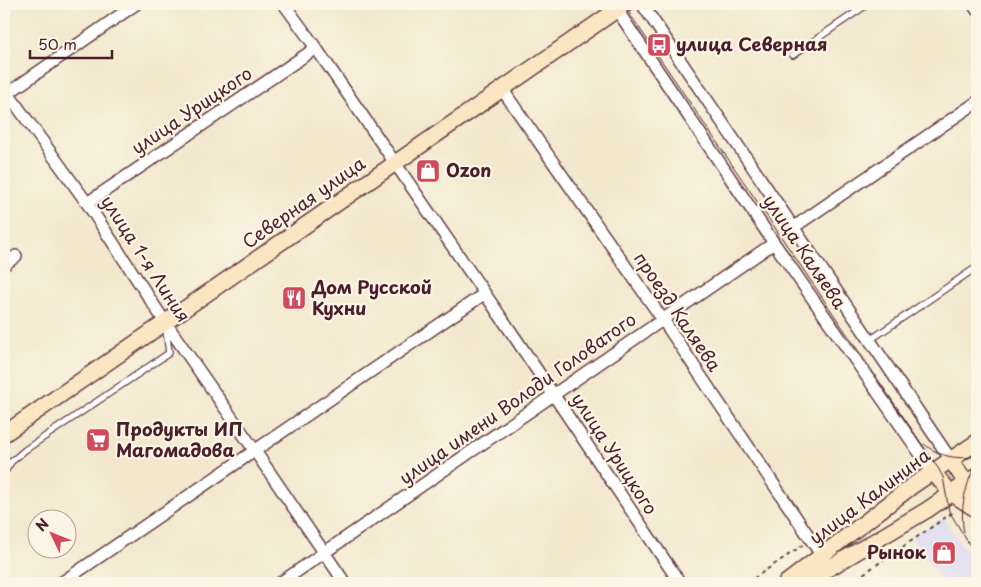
<svg xmlns="http://www.w3.org/2000/svg" width="981" height="587" viewBox="0 0 981 587" font-family="'Playpen Sans',sans-serif">
	<rect width="100%" height="100%" fill="#fcf5e5"/>
	<filter id="ink" filterUnits="userSpaceOnUse"><feTurbulence type="fractalNoise" baseFrequency=".02" numOctaves="2"/><feDisplacementMap in="SourceGraphic" scale="10" xChannelSelector="R" yChannelSelector="G"/><feConvolveMatrix kernelMatrix="1 2 1 2 8 2 1 2 1" color-interpolation-filters="sRGB"/></filter>
	<filter id="wash" filterUnits="userSpaceOnUse"><feTurbulence type="fractalNoise" baseFrequency=".0096" numOctaves="4" result="noise"/><feDisplacementMap in="SourceGraphic" scale="20" xChannelSelector="R" yChannelSelector="G"/><feGaussianBlur stdDeviation="1.12" result="paint"/><feColorMatrix in="noise" values="0 0 0 0 0 0 0 0 0 0 0 0 0 0 0 0 0 1.4 0 .05"/><feComposite in="paint" operator="in"/></filter>
	<g filter="url(#wash)">
		<rect width="100%" height="100%" fill="#f3e8ce"/>
		<path fill="#d7d7f8" d="M944,518L977,568V583H942L911,537Z"/>
	</g>
	<g filter="url(#ink)">
		<g fill="none" stroke-linecap="round" stroke-linejoin="round">
			<defs>
				<path id="service" d="M793,55L868,4
					M870,340L977,267
					M4,473L11,462L25,450L169,353L166,329"/>
				<path id="minor" d="M284,4L316,48L516,339L680,583
					M613,4L774,243L933,472
					M642,4L951,460
					M973,4L977,10
					M4,88L87,203L165,322L255,451L345,583
					M502,89L663,320L822,556
					M4,96L136,4
					M87,203L316,48
					M794,227L977,102
					M4,265L16,256
					M61,583L484,294
					M280,583L774,243"/>
				<path id="secondary" d="M4,434L625,4
					M951,460L977,500
					M933,472L951,493L977,510
					M786,583L912,486L977,442
					M804,583L927,510L977,476"/>
			</defs>
			<use href="#service" stroke="#633d43" stroke-width="8"/>
			<use href="#minor" stroke="#633d43" stroke-width="14"/>
			<use href="#secondary" stroke="#633d43" stroke-width="18"/>
			<path stroke="#633d43" stroke-width="2" stroke-dasharray="4 4" stroke-linecap="butt" d="M819,534L878,495
				M747,583L803,545
				M850,583L955,511"/>
			<use href="#service" stroke="#fff" stroke-width="5.5"/>
			<use href="#minor" stroke="#fff" stroke-width="11"/>
			<use href="#secondary" stroke="#fbe6c4" stroke-width="15"/>
			<path stroke="#4a1f2b" stroke-width="1" d="M623,4L938,468L943,477L949,511L977,557
				M924,444C940,457 957,460 977,456
				M964,532C959,510 966,482 977,462"/>
		</g>
	</g>
	<defs>
		<symbol id="bus-square" viewBox="-11 -11 22 22"><rect x="-9" y="-9" width="18" height="18" rx="4" fill="#d1495b" stroke="#fcf5e5"/><path d="M-5-6H5V4H4V6H2V4H-2V6H-4V4H-5ZM-3.5-4V0h7V-4ZM-3.5 1.2v1.5H-2V1.2ZM2 1.2v1.5H3.5V1.2Z" fill="#fff"/></symbol>
		<symbol id="shop-square" viewBox="-11 -11 22 22"><rect x="-9" y="-9" width="18" height="18" rx="4" fill="#d1495b" stroke="#fcf5e5"/><path d="M-5-2.5h2.3a2.7 3.5 0 0 1 5.4 0H5L5.5 6h-11ZM-1.5-2.5h3a1.5 2.3 0 0 0-3 0Z" fill="#fff"/></symbol>
		<symbol id="restaurant-square" viewBox="-11 -11 22 22"><rect x="-9" y="-9" width="18" height="18" rx="4" fill="#d1495b" stroke="#fcf5e5"/><path d="M-5-6h1v4h1v-4h1v4h1v-4h1v5L-1.5 .5V6h-2V.5L-5-1ZM5-6V6H3V1.5H1.5Q1.5-4 5-6Z" fill="#fff"/></symbol>
		<symbol id="supermarket-square" viewBox="-11 -11 22 22"><rect x="-9" y="-9" width="18" height="18" rx="4" fill="#d1495b" stroke="#fcf5e5"/><path d="M-6-5.5h2.5l.6 2H6L4.5 2H-2.5L-4.4-4H-6ZM-1.5 3.2a1.3 1.3 0 1 0 .1 0ZM3 3.2a1.3 1.3 0 1 0 .1 0Z" fill="#fff"/></symbol>
	</defs>
	<g fill-rule="evenodd">
		<use href="#bus-square" x="645" y="31" width="28" height="28"/>
		<use href="#shop-square" x="414" y="157" width="28" height="28"/>
		<use href="#restaurant-square" x="280" y="284" width="28" height="28"/>
		<use href="#supermarket-square" x="84" y="426" width="28" height="28"/>
		<use href="#shop-square" x="930" y="539" width="28" height="28"/>
	</g>
	<g text-anchor="middle" stroke-width="4.5" stroke-linejoin="round" paint-order="stroke">
		<g font-size="18" font-weight="bold" fill="#4a1f2b" stroke="#fcf5e5" text-anchor="start">
			<text x="676" y="51">улица Северная</text>
			<text x="446" y="177">Ozon</text>
			<text x="312" y="294">Дом Русской<tspan x="312" dy="21">Кухни</tspan></text>
			<text x="116" y="436">Продукты ИП<tspan x="116" dy="21">Магомадова</tspan></text>
			<text x="926" y="559" text-anchor="end">Рынок</text>
		</g>
		<g font-size="18" fill="#4a1f2b" stroke="#fcf5e5">
			<text transform="translate(192 111) rotate(-34)" y="6">улица Урицкого</text>
			<text transform="translate(304 203) rotate(-35)" y="6">Северная улица</text>
			<text transform="translate(804 252) rotate(56)" y="6">улица Каляева</text>
			<text transform="translate(145 259) rotate(57)" y="6">улица 1-я Линия</text>
			<text transform="translate(677 312) rotate(56)" y="6">проезд Каляева</text>
			<text transform="translate(518 399) rotate(-35)" y="6">улица имени Володи Головатого</text>
			<text transform="translate(614 454) rotate(57)" y="6">улица Урицкого</text>
			<text transform="translate(870 497) rotate(-37)" y="6">улица Калинина</text>
		</g>
	</g>
	<rect width="981" height="587" fill="none" stroke="#fcf5e5" stroke-width="20"/>
	<g transform="translate(52 534) rotate(313)"><circle r="24" fill="#fcf5e5" stroke="#b59f9b"/>
	<path d="M0-4L9 19L0 12L-9 19Z" fill="#d1495b"/>
	<text y="-8" font-size="14" font-weight="bold" text-anchor="middle" fill="#4a1f2b">N</text>
	</g>
	<path d="M30 50v8h82v-8" fill="none" stroke="#4a1f2b" stroke-width="2.5"/>
	<text x="38" y="50" font-size="15" fill="#4a1f2b" stroke="#fcf5e5" stroke-width="4" paint-order="stroke">50 m</text>
</svg>
